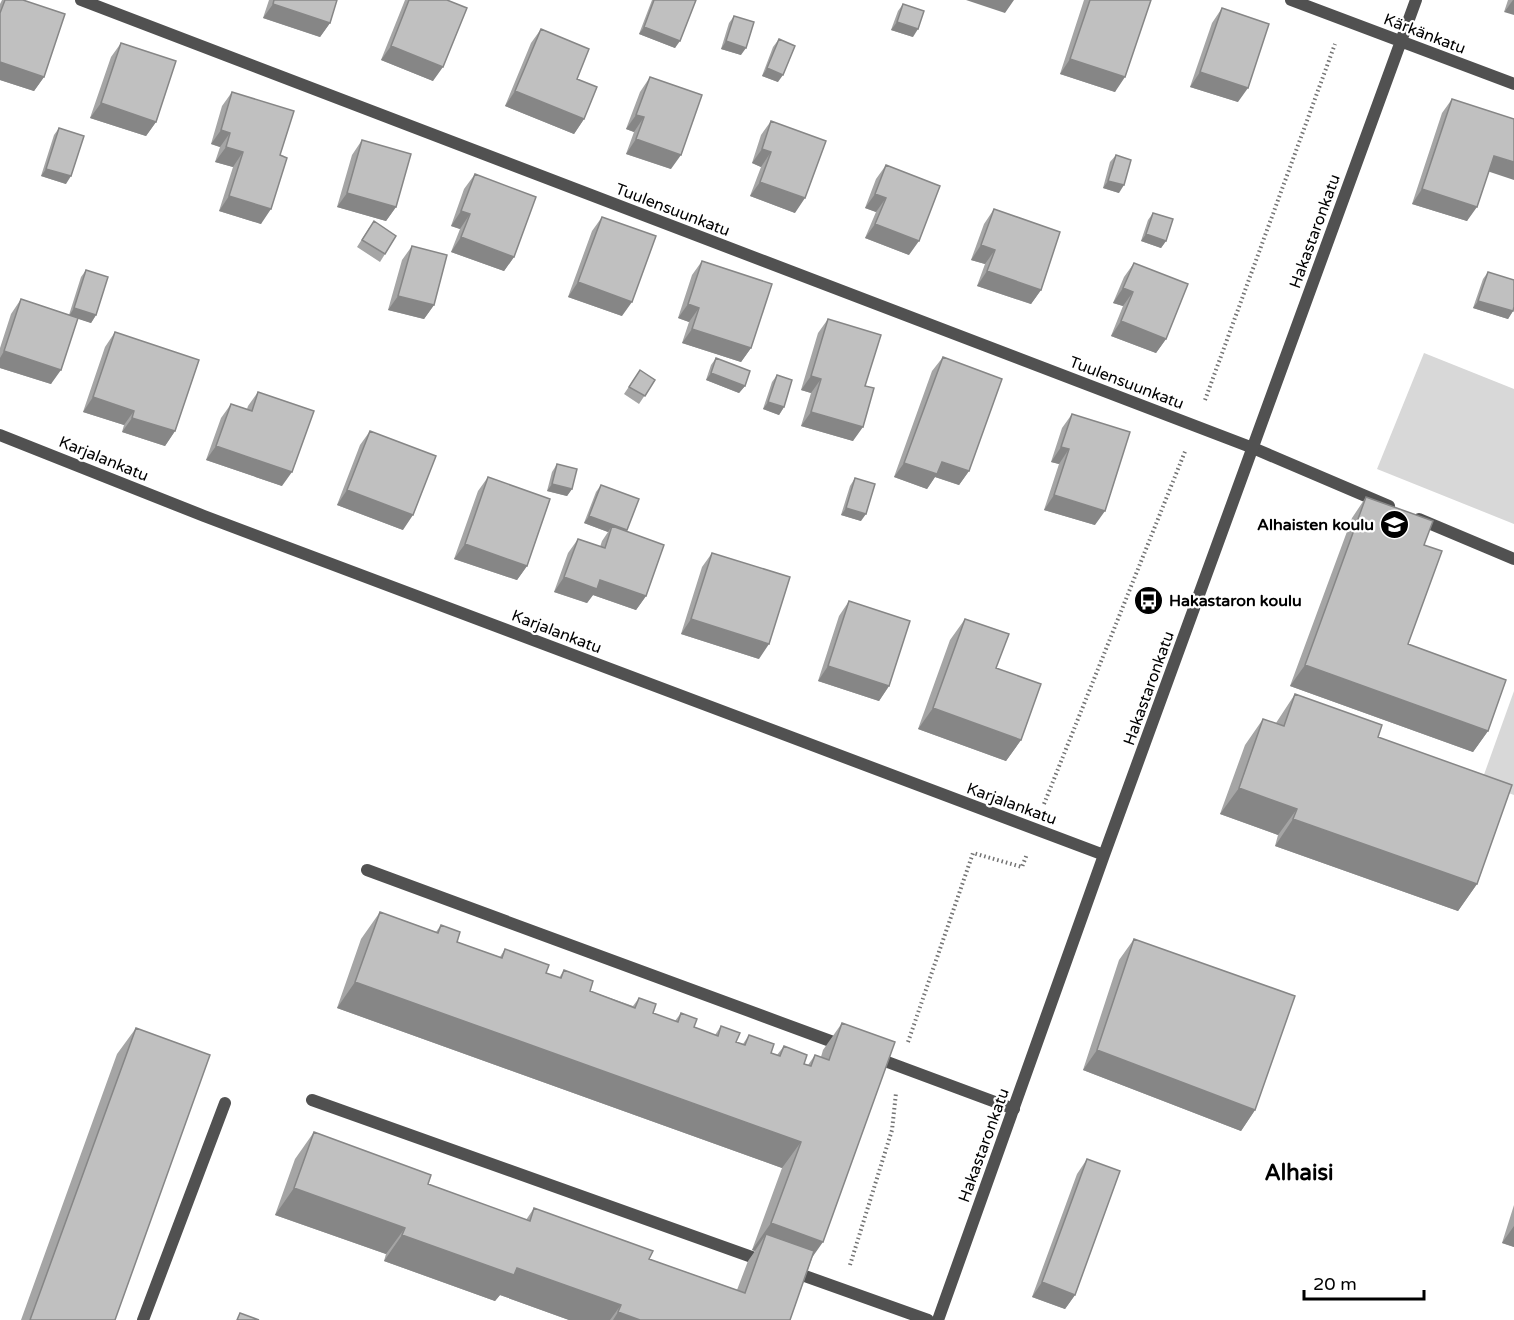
<svg xmlns="http://www.w3.org/2000/svg" width="1514" height="1320" viewBox="0 0 1514 1320" font-family="'Varela Round',sans-serif">
	<rect width="100%" height="100%" fill="#fff"/>
	<path fill="#d8d8d8" d="M1424,353L1514,389V524L1377,469Z
		M1514,691V795L1481,783Z"/>
	<g fill="none" stroke-linecap="round" stroke-linejoin="round">
		<path stroke="#737373" stroke-width="4" stroke-dasharray="1.5 3" stroke-linecap="butt" d="M1205,400L1335,44
			M1044,804L1186,449
			M908,1042L973,853L1022,867L1027,854
			M850,1265L892,1130L896,1093"/>
		<path stroke="#515151" stroke-width="12" d="M1253,448L1389,506
			M1419,519L1514,559
			M367,870L844,1046
			M874,1057L1014,1109
			M312,1100L766,1262
			M791,1271L928,1320
			M143,1320L225,1103"/>
		<path stroke="#515151" stroke-width="12" d="M81,0L1253,448
			M1291,0L1514,84
			M0,435L204,516L1104,855
			M938,1320L1104,855L1416,0"/>
	</g>
	<path fill="#a5a5a5" d="M2,0H23L44,77L34,91L0,80V4Z
		M269,0H337L330,23L320,37L263,18Z
		M405,0H447L433,81L381,60Z
		M652,0H696L675,48L639,34Z
		M1084,0H1151L1115,92L1060,74Z
		M1508,0H1514L1504,12Z
		M903,4L913,37L891,30L898,11Z
		M1222,8L1238,102L1190,87L1212,23Z
		M734,16L741,55L721,49L729,23Z
		M541,29L577,79L584,119L574,134L505,106L531,43Z
		M779,39L778,82L762,76L773,47Z
		M121,43L156,122L146,136L90,118L111,57Z
		M650,77L671,169L626,154L634,132L626,129L640,92Z
		M232,92L280,155L261,224L219,211L233,167L215,162L220,147L211,144L222,106Z
		M1452,99L1489,172L1467,221L1412,204L1442,113Z
		M771,121L795,213L750,196L761,167L752,163L761,135Z
		M59,128L66,184L41,176L54,135Z
		M362,140L396,207L386,221L337,207L352,155Z
		M1116,155L1119,193L1103,188L1110,162Z
		M886,165L909,255L865,238L876,212L865,208L876,179Z
		M475,174L514,257L504,271L451,252L460,229L451,226L464,189Z
		M994,209L1041,290L1031,304L977,286L985,264L971,260L984,224Z
		M1153,213L1166,241L1161,248L1141,241L1148,220Z
		M602,217L622,316L568,297L592,231Z
		M369,228L385,254L380,262L357,247Z
		M412,246L434,305L424,319L388,310L402,260Z
		M702,261L751,348L741,362L682,343L689,322L678,318L692,275Z
		M1134,263L1166,339L1156,353L1111,336L1123,306L1113,303L1124,277Z
		M86,270L96,315L91,323L77,318L51,384L0,368V348L11,314L21,299L69,315L81,277Z
		M1488,272L1513,311L1508,319L1473,308L1483,279Z
		M828,319L865,386L853,441L801,426L811,393L801,390L818,333Z
		M115,332L175,431L165,446L122,432L124,425L83,412L105,347Z
		M943,357L969,471L959,485L935,477L927,489L894,477L932,371Z
		M716,358L745,386L739,393L706,380L711,365Z
		M640,370L655,380L639,404L624,394Z
		M777,375L784,407L779,415L763,409L772,382Z
		M258,392L282,486L206,460L221,418L231,404L247,409L248,406Z
		M1072,414L1095,525L1044,510L1059,464L1051,462L1062,428Z
		M370,431L403,530L337,505L360,445Z
		M557,464L572,489L567,496L547,491L552,472Z
		M488,477L527,566L517,580L454,559L478,491Z
		M855,478L861,521L841,515L850,486Z
		M601,485L627,530V531L646,596L636,610L593,595L587,603L554,592L568,553L578,539L600,547L602,541L608,532L584,523L596,492Z
		M1366,497L1424,545L1408,644L1488,731L1473,752L1290,686L1352,518Z
		M712,553L759,659L681,634L702,567Z
		M849,601L889,686L879,701L818,681L839,616Z
		M965,619L996,668L1021,740L1006,761L918,729L950,640Z
		M1295,694L1378,737L1477,884L1458,911L1275,846L1278,835L1220,814L1245,745L1263,719L1276,723Z
		M380,912L436,932L441,925L457,942L500,957L505,949L546,973L559,978L564,970L590,991L633,1006L639,998L653,1013L675,1021L681,1013L694,1027L715,1035L721,1026L736,1042L743,1044L749,1035L771,1053L777,1055L784,1046L804,1064L808,1065L815,1055L821,1057L823,1050L842,1023L812,1258L790,1320H569L500,1295L495,1301L384,1261L386,1254L275,1215L295,1159L314,1132L428,1184L526,1220L534,1208L649,1259L737,1290L748,1261L755,1251L752,1250L782,1168L337,1008L361,939Z
		M1134,939L1255,1110L1241,1131L1083,1070L1119,960Z
		M136,1028L115,1320H21L117,1054Z
		M1087,1159L1075,1295L1065,1309L1032,1297L1077,1174Z
		M1514,1205V1247L1502,1243Z"/>
	<path fill="#868686" d="M966,0H1014L1005,13Z
		M1513,0H1514V15L1504,12Z
		M273,4L330,23L320,37L263,18Z
		M897,22L918,29L913,37L891,30Z
		M644,27L680,41L675,48L639,34Z
		M726,41L746,48L741,55L721,49Z
		M391,46L443,67L433,81L381,60Z
		M1070,59L1125,77L1115,92L1060,74Z
		M0,62L44,77L34,91L0,80Z
		M767,68L783,75L778,82L762,76Z
		M1200,72L1248,88L1238,102L1190,87Z
		M515,91L584,119L574,134L505,106Z
		M101,103L156,122L146,136L90,118Z
		M636,115L644,117L634,132L626,129Z
		M221,130L230,133L220,147L211,144Z
		M636,139L681,155L671,169L626,154Z
		M226,147L243,152L233,167L215,162Z
		M762,149L771,152L761,167L752,163Z
		M1494,156L1514,162V180L1484,170Z
		M46,169L71,176L66,184L41,176Z
		M1108,181L1124,185L1119,193L1103,188Z
		M760,182L805,198L795,213L750,196Z
		M1422,189L1477,207L1467,221L1412,204Z
		M347,193L396,207L386,221L337,207Z
		M875,194L886,198L876,212L865,208Z
		M229,196L271,209L261,224L219,211Z
		M461,211L470,214L460,229L451,226Z
		M875,224L919,241L909,255L865,238Z
		M1146,234L1166,241L1161,248L1141,241Z
		M461,237L514,257L504,271L451,252Z
		M981,245L995,250L985,264L971,260Z
		M987,271L1041,290L1031,304L977,286Z
		M578,282L632,302L622,316L568,297Z
		M1123,288L1133,292L1123,306L1113,303Z
		M398,296L434,305L424,319L388,310Z
		M1478,301L1513,311L1508,319L1473,308Z
		M688,304L699,308L689,322L678,318Z
		M74,308L96,315L91,323L69,316Z
		M1121,321L1166,339L1156,353L1111,336Z
		M692,329L751,348L741,362L682,343Z
		M4,351L61,370L51,384L0,368V358Z
		M711,373L745,386L739,393L706,380Z
		M811,376L821,379L811,393L801,390Z
		M93,397L134,411L124,425L83,412Z
		M768,402L784,407L779,415L763,409Z
		M811,412L863,427L853,441L801,426Z
		M132,418L175,431L165,446L122,432Z
		M216,446L292,472L282,486L206,460Z
		M1061,447L1069,449L1059,464L1051,462Z
		M942,462L969,471L959,485L935,477L927,489L894,477L904,463Z
		M552,484L572,489L567,496L547,491Z
		M347,490L413,515L403,530L337,505Z
		M1054,495L1105,511L1095,525L1044,510Z
		M846,508L866,514L861,521L841,515Z
		M589,516L627,530L622,537L612,526L608,532L584,523Z
		M465,544L527,566L517,580L454,559Z
		M564,577L600,580L646,596L636,610L593,595L587,603L554,592Z
		M691,619L769,644L759,659L681,634Z
		M1305,665L1488,731L1473,752L1290,686Z
		M828,666L889,686L879,701L818,681Z
		M933,708L1021,740L1006,761L918,729Z
		M1239,788L1297,809L1278,835L1220,814Z
		M1293,819L1477,884L1458,911L1275,846Z
		M355,982L801,1142L782,1168L337,1008Z
		M1097,1050L1255,1110L1241,1131L1083,1070Z
		M294,1188L405,1228L386,1254L275,1215Z
		M771,1223L823,1242L804,1269L766,1234L755,1251L752,1250Z
		M1514,1226V1247L1502,1243Z
		M402,1235L517,1268L621,1305L610,1320H569L500,1295L495,1301L384,1261Z
		M1042,1282L1075,1295L1065,1309L1032,1297Z
		M618,1312L640,1320H613Z"/>
	<path fill="#c0c0c0" stroke="#868686" stroke-width="1.5" d="M5,0H23L65,14L44,77L0,62V13Z
		M274,0H337L330,23L273,4Z
		M409,0H447L467,8L443,67L391,46Z
		M654,0H696L680,41L644,27Z
		M1090,0H1151L1125,77L1070,59Z
		M903,4L924,11L918,29L897,22Z
		M1222,8L1269,24L1248,88L1200,72Z
		M734,16L754,22L746,48L726,41Z
		M541,29L589,49L577,79L597,87L584,119L515,91Z
		M779,39L795,46L783,75L767,68Z
		M121,43L176,61L156,122L101,103Z
		M650,77L702,95L681,155L636,139L644,117L636,115Z
		M232,92L294,111L280,155L287,158L271,209L229,196L243,152L226,147L230,133L221,130Z
		M1452,99L1514,119V162L1494,156L1477,207L1422,189Z
		M771,121L826,141L805,198L760,182L771,152L762,149Z
		M59,128L84,136L71,176L46,169Z
		M362,140L411,154L396,207L347,193Z
		M1116,155L1131,160L1124,185L1108,181Z
		M886,165L940,186L919,241L875,224L886,198L875,194Z
		M475,174L536,197L514,257L461,237L470,214L461,211Z
		M994,209L1060,232L1041,290L987,271L995,250L981,245Z
		M1153,213L1173,219L1166,241L1146,234Z
		M602,217L656,236L632,302L578,282Z
		M374,221L396,236L385,254L362,240Z
		M412,246L447,255L434,305L398,296Z
		M702,261L772,284L751,348L692,329L699,308L688,304Z
		M1134,263L1188,284L1166,339L1121,321L1133,292L1123,288Z
		M86,270L108,277L96,315L74,308Z
		M1488,272L1514,280V307L1513,311L1478,301Z
		M21,299L78,318L61,370L4,351Z
		M828,319L881,335L865,386L874,388L863,427L811,412L821,379L811,376Z
		M115,332L199,360L175,431L132,418L134,411L93,397Z
		M943,357L1002,379L969,471L942,462L937,474L904,463Z
		M716,358L750,371L745,386L711,373Z
		M640,370L655,380L645,396L629,387Z
		M777,375L792,380L784,407L768,402Z
		M258,392L314,411L292,472L216,446L231,404L252,411Z
		M1072,414L1130,432L1105,511L1054,495L1069,449L1061,447Z
		M370,431L436,456L413,515L347,490Z
		M557,464L577,469L572,489L552,484Z
		M488,477L550,499L527,566L465,544Z
		M855,478L875,484L866,514L846,508Z
		M601,485L639,499L627,530L589,516Z
		M1366,497L1433,521L1424,545L1442,551L1408,644L1506,680L1488,731L1305,665Z
		M612,526L664,545L646,596L600,580L597,589L564,577L578,539L605,548Z
		M712,553L790,577L769,644L691,619Z
		M849,601L910,621L889,686L828,666Z
		M965,619L1009,634L996,668L1041,684L1021,740L933,708Z
		M1295,694L1382,725L1378,737L1512,785L1477,884L1293,819L1297,809L1239,788L1263,719L1284,726Z
		M380,912L438,933L441,925L460,932L457,942L502,958L505,949L549,965L546,973L561,978L564,970L593,981L590,991L635,1008L639,998L656,1004L653,1013L678,1022L681,1013L697,1019L694,1027L718,1036L721,1026L740,1033L736,1042L745,1045L749,1035L774,1044L771,1053L780,1056L784,1046L807,1055L804,1064L811,1066L815,1055L829,1060L842,1023L895,1042L823,1242L771,1223L801,1142L355,982Z
		M1134,939L1295,996L1255,1110L1097,1050Z
		M136,1028L210,1055L115,1320H30Z
		M314,1132L431,1175L428,1184L530,1221L534,1208L653,1251L649,1259L745,1293L766,1234L814,1251L790,1320H640L618,1312L621,1305L517,1268L514,1275L402,1235L405,1228L294,1188Z
		M1087,1159L1120,1171L1075,1295L1042,1282Z
		M240,1313L259,1320H237Z"/>
	<defs>
		<symbol id="school-disc" viewBox="-11 -11 22 22"><circle r="9.5" fill="#000" stroke="#fff"/><path d="M0-5L7-2L0 1L-7-2ZM-4 1L0 2.5L4 1V4Q0 6-4 4Z" fill="#fff"/></symbol>
		<symbol id="bus-disc" viewBox="-11 -11 22 22"><circle r="9.5" fill="#000" stroke="#fff"/><path d="M-5-6H5V4H4V6H2V4H-2V6H-4V4H-5ZM-3.5-4V0h7V-4ZM-3.5 1.2v1.5H-2V1.2ZM2 1.2v1.5H3.5V1.2Z" fill="#fff"/></symbol>
	</defs>
	<g fill-rule="evenodd">
		<use href="#school-disc" x="1378" y="508" width="33" height="33"/>
		<use href="#bus-disc" x="1132" y="584" width="33" height="33"/>
	</g>
	<g text-anchor="middle" stroke-width="4.5" stroke-linejoin="round" paint-order="stroke">
		<g font-size="16" fill="#000" stroke="#fff">
			<text transform="translate(1425 33) rotate(21)" y="6">Kärkänkatu</text>
			<text transform="translate(673 209) rotate(21)" y="6">Tuulensuunkatu</text>
			<text transform="translate(1314 231) rotate(-70)" y="6">Hakastaronkatu</text>
			<text transform="translate(1127 382) rotate(21)" y="6">Tuulensuunkatu</text>
			<text transform="translate(104 458) rotate(22)" y="6">Karjalankatu</text>
			<text transform="translate(557 631) rotate(21)" y="6">Karjalankatu</text>
			<text transform="translate(1148 688) rotate(-70)" y="6">Hakastaronkatu</text>
			<text transform="translate(1012 803) rotate(20)" y="6">Karjalankatu</text>
			<text transform="translate(983 1145) rotate(-70)" y="6">Hakastaronkatu</text>
		</g>
		<g font-size="16" font-weight="bold" fill="#000" stroke="#fff" text-anchor="end">
			<text x="1374" y="530">Alhaisten koulu</text>
			<text x="1169" y="606" text-anchor="start">Hakastaron koulu</text>
		</g>
		<g font-size="22" font-weight="bold" fill="#000" stroke="#fff">
			<text x="1299" y="1180">Alhaisi</text>
		</g>
	</g>
	<path d="M1304 1290v9h120v-9" fill="none" stroke="#000000" stroke-width="3"/>
	<text x="1313" y="1290" font-size="18" fill="#000000" stroke="#ffffff" stroke-width="4.5" paint-order="stroke">20 m</text>
</svg>
